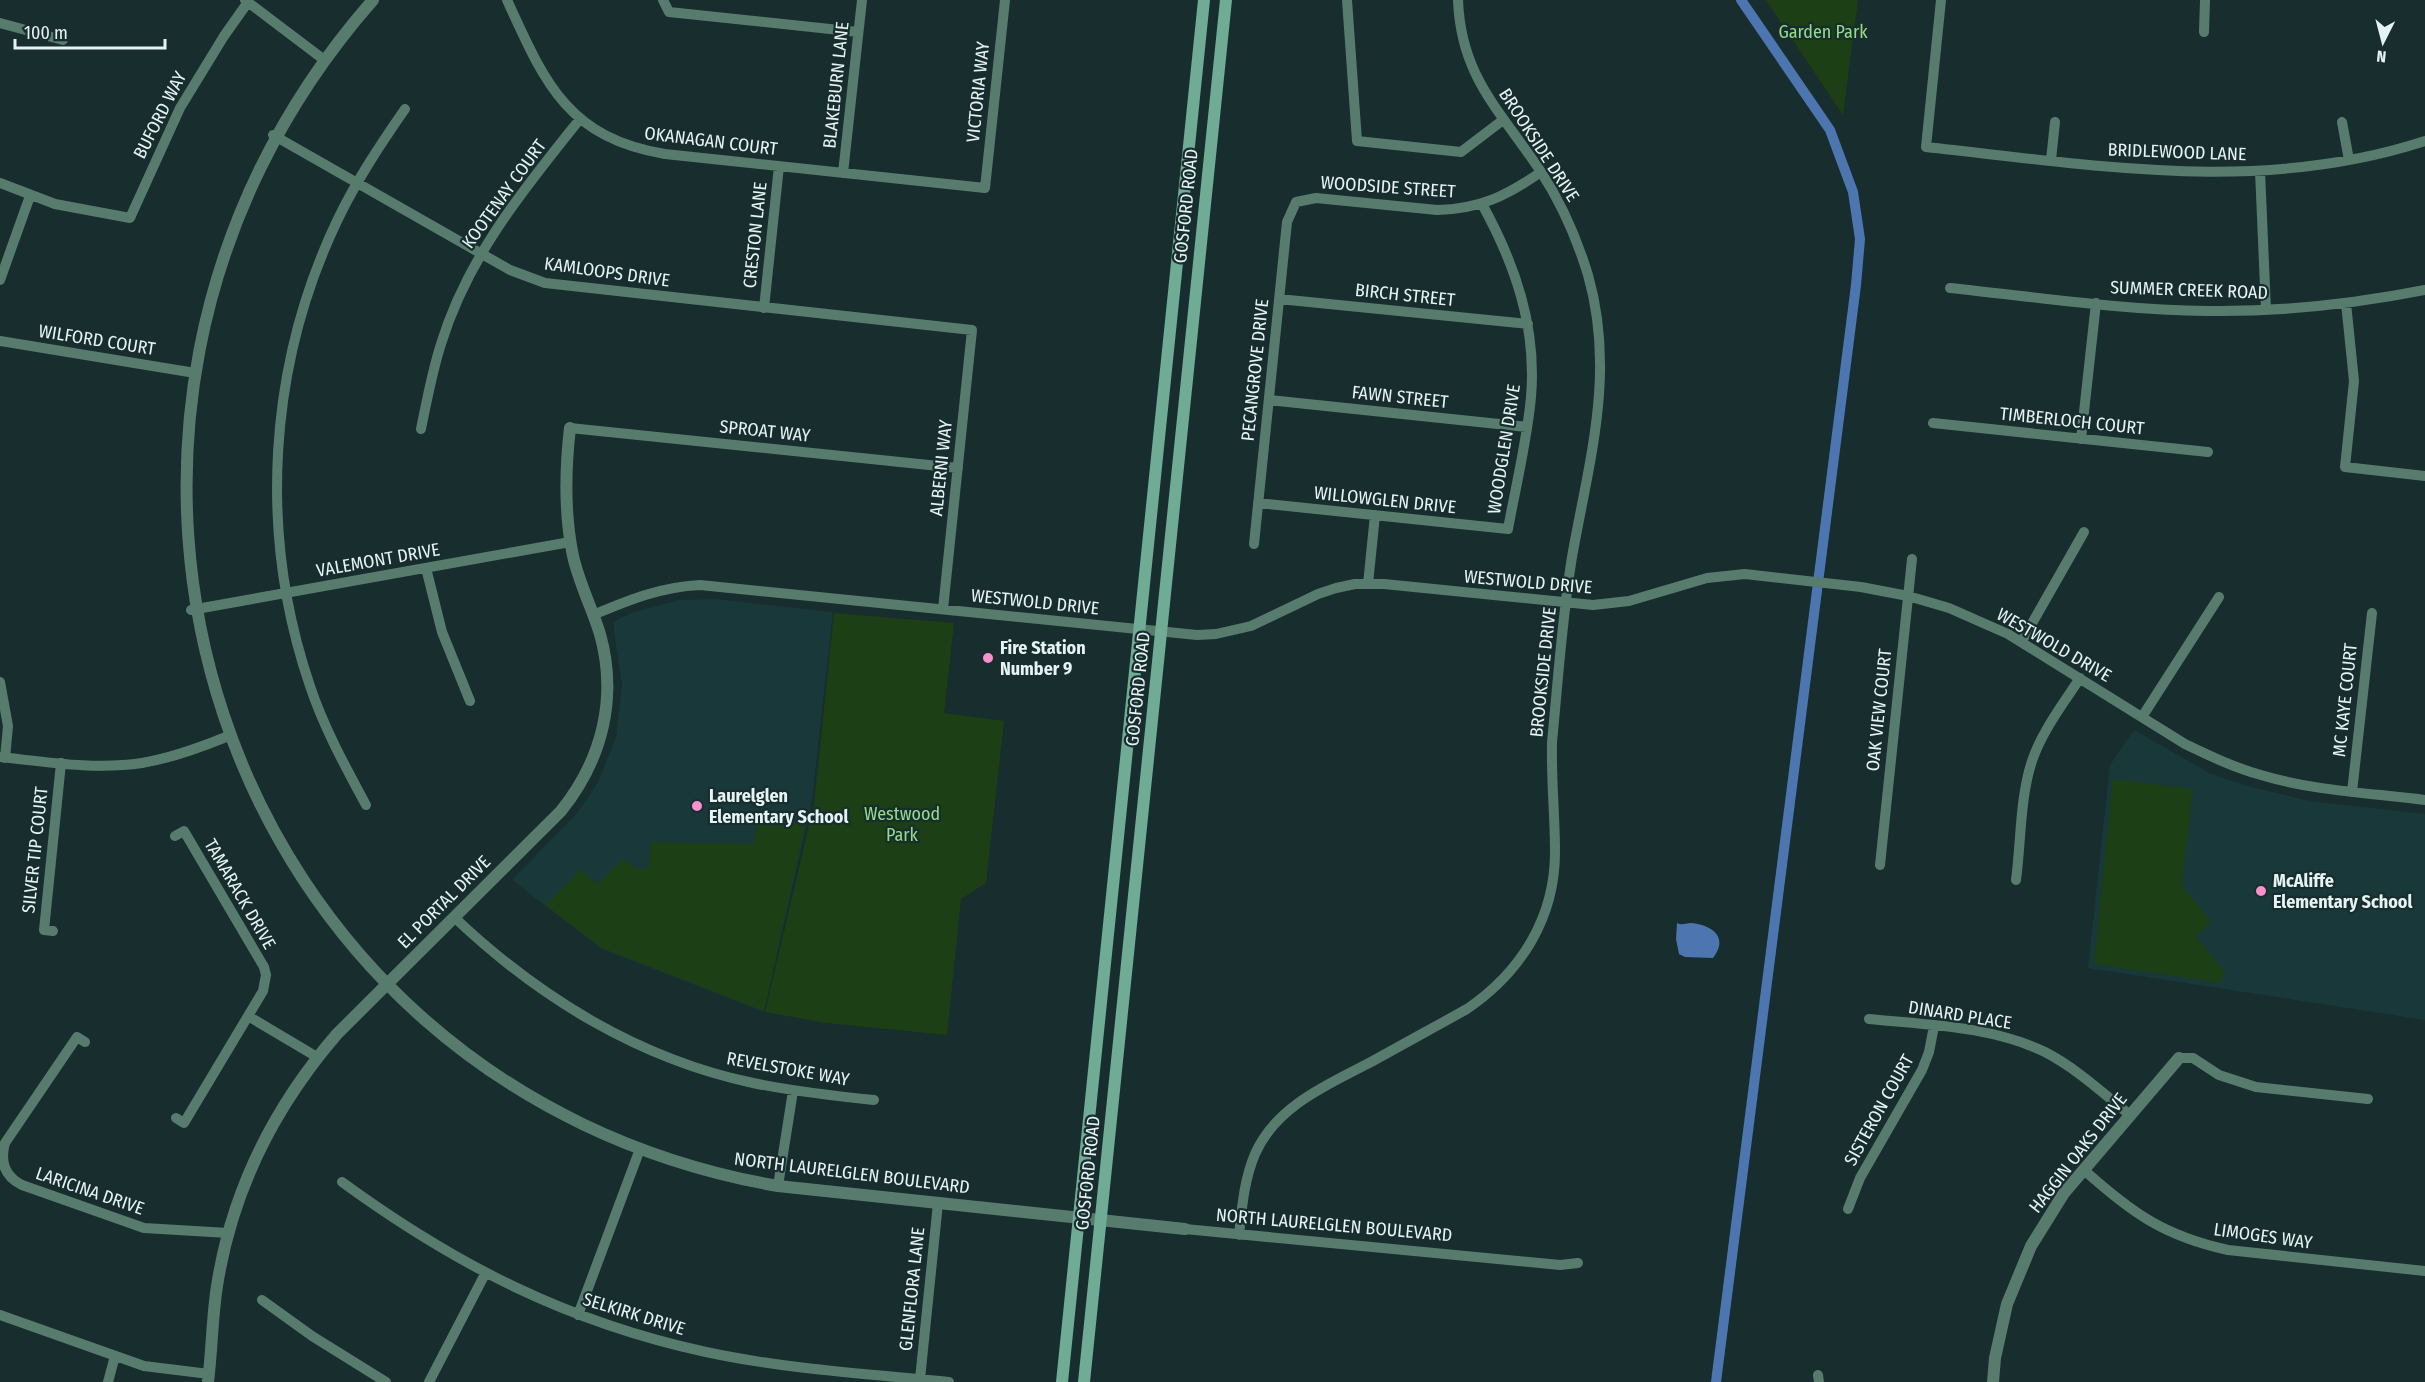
<svg xmlns="http://www.w3.org/2000/svg" width="2425" height="1382" viewBox="0 0 2425 1382" font-family="'Fira Sans Condensed',sans-serif">
	<rect width="100%" height="100%" fill="#182d2e"/>
	<path fill="#193839" d="M714,599L833,612L812,801L764,1012L602,949L512,880L579,811L598,782L616,737L622,684L613,624L618,619L634,612L679,600Z
		M2134,730L2211,774L2244,785L2310,801L2425,814V1020L2088,968L2110,765Z"/>
	<path fill="#1c3f15" d="M1766,0H1858L1843,115Z
		M834,613L954,623L944,713L1004,721L986,883L961,899L947,1035L826,1023L765,1012L814,804Z
		M2113,779L2193,789L2182,886L2211,921L2196,937L2224,971L2222,983L2094,964Z
		M757,819L805,826L764,1011L602,948L545,905L581,870L598,884L623,859L639,870L649,866L651,842L754,844Z"/>
	<path fill="#4d76b1" d="M1677,923C1683,926 1685,923 1691,923C1713,925 1729,938 1713,958L1685,957L1679,954L1676,939Z"/>
	<g fill="none" stroke-linecap="round" stroke-linejoin="round">
		<path stroke="#4d76b1" stroke-width="10" d="M1716,1382L1856,285L1860,239L1853,192L1830,130L1741,0"/>
		<path stroke="#577c6e" stroke-width="10" d="M245,0L323,59
			M507,0C544,81 567,138 665,154L985,188L1005,0
			M663,0L669,12L858,32
			M1347,0L1357,141L1461,152L1503,120
			M1941,0L1926,147C2095,165 2259,195 2425,141
			M0,23L63,40
			M2204,32L2205,0
			M2342,122L2349,160
			M273,135L510,270L545,283L972,330L943,609
			M2051,160L2055,122
			M2260,171L2266,310
			M843,173L862,0
			M0,183L55,204L130,218L180,108L224,36L248,2
			M0,280L30,196
			M1950,288C2036,297 2122,310 2208,311C2281,312 2354,304 2425,290
			M1279,299L1528,324
			M2346,303L2354,381L2345,467L2425,476
			M764,308L779,166
			M0,341L189,372
			M1269,400L1527,427
			M1933,423L2208,452
			M570,428L958,468
			M421,429C427,400 432,372 441,344C468,256 524,189 580,119
			M2081,439L2096,303
			M1258,503L1508,529C1516,485 1527,441 1531,397C1537,327 1515,264 1482,204
			M1254,544L1287,222L1296,202L1316,198L1437,210C1480,209 1506,196 1541,172
			M426,568L442,632L470,701
			M1368,584L1375,515
			M191,610L570,542
			M593,615C629,600 660,587 700,585L1197,635L1216,634L1251,626L1318,594L1336,588L1355,584H1384L1593,605L1629,601L1707,578L1745,574L1861,587L1908,596L1949,608L2008,634L2185,744C2210,756 2235,768 2261,775C2314,791 2371,793 2425,800
			M2022,641L2084,532
			M0,682L8,726L5,758
			M2142,717L2219,597
			M0,757C47,762 95,770 142,763C172,758 199,748 226,737
			M2352,792L2372,613
			M366,805C345,766 324,728 310,686C258,534 268,366 337,221C356,181 380,145 405,109
			M175,836L184,831L264,967L266,975L263,991L184,1123L176,1118
			M1880,865L1912,559
			M2016,880C2021,842 2020,797 2032,761C2042,731 2063,704 2080,678
			M454,917C538,997 639,1059 753,1083C793,1091 834,1096 874,1100
			M53,931L44,930L61,763
			M248,1016L317,1057
			M1869,1019C1928,1025 1991,1026 2045,1052C2076,1068 2103,1093 2130,1115
			M85,1042L77,1037L5,1143C0,1161 4,1176 22,1185L144,1228L228,1233
			M2179,1058H2193L2219,1075L2256,1087L2368,1099
			M2084,1170C2132,1213 2164,1236 2228,1250L2425,1271
			M342,1182C456,1265 567,1322 706,1352C785,1369 868,1374 949,1382
			M778,1186L793,1091
			M1848,1209L1860,1178L1922,1070L1929,1052L1934,1026
			M1185,1229L1560,1265L1578,1263
			M1239,1235C1242,1207 1244,1180 1255,1154C1276,1106 1327,1085 1371,1062C1403,1044 1435,1027 1467,1009C1521,972 1555,918 1555,852C1555,815 1551,779 1552,742C1558,681 1562,618 1572,557C1589,461 1616,373 1588,275C1577,239 1562,204 1541,172C1501,111 1461,78 1458,0
			M262,1300L312,1336L386,1382
			M0,1315L144,1366L209,1374
			M578,1315L640,1149
			M1818,1375L1819,1382
			M920,1379L938,1203
			M108,1382L115,1356
			M429,1382L485,1274"/>
		<path stroke="#577c6e" stroke-width="12" d="M373,0C0,424 213,1088 778,1186L1185,1229
			M208,1382C212,1350 212,1318 217,1286C232,1190 274,1107 337,1034L561,811C602,760 618,698 600,634C592,608 579,583 573,556C564,513 565,471 570,428
			M1993,1382L1995,1358L2007,1304L2031,1246L2064,1193L2179,1058"/>
		<path stroke="#6fab95" stroke-width="12" d="M1062,1382L1204,0
			M1084,1382L1226,0"/>
	</g>
	<g fill="#f790cd" stroke="#182d2e" stroke-width="2">
		<circle cx="988" cy="658" r="6"/>
		<circle cx="697" cy="806" r="6"/>
		<circle cx="2261" cy="891" r="6"/>
	</g>
	<g text-anchor="middle" stroke-width="4.5" stroke-linejoin="round" paint-order="stroke">
		<g font-size="18" fill="#95dc88" stroke="#182d2e">
			<text x="1823" y="38">Garden Park</text>
			<text x="902" y="820">Westwood<tspan x="902" dy="21">Park</tspan></text>
		</g>
		<g font-size="18" fill="#e6f3f3" stroke="#182d2e">
			<text transform="translate(836 85) rotate(-84)" y="6">BLAKEBURN LANE</text>
			<text transform="translate(978 92) rotate(-84)" y="6">VICTORIA WAY</text>
			<text transform="translate(160 115) rotate(-63)" y="6">BUFORD WAY</text>
			<text transform="translate(711 141) rotate(7)" y="6">OKANAGAN COURT</text>
			<text transform="translate(1539 145) rotate(57)" y="6">BROOKSIDE DRIVE</text>
			<text transform="translate(2177 152) rotate(2)" y="6">BRIDLEWOOD LANE</text>
			<text transform="translate(1388 187) rotate(4)" y="6">WOODSIDE STREET</text>
			<text transform="translate(504 194) rotate(-54)" y="6">KOOTENAY COURT</text>
			<text transform="translate(1186 206) rotate(-84)" y="6">GOSFORD ROAD</text>
			<text transform="translate(755 235) rotate(-84)" y="6">CRESTON LANE</text>
			<text transform="translate(607 272) rotate(8)" y="6">KAMLOOPS DRIVE</text>
			<text transform="translate(2189 290) rotate(2)" y="6">SUMMER CREEK ROAD</text>
			<text transform="translate(1405 295) rotate(6)" y="6">BIRCH STREET</text>
			<text transform="translate(97 340) rotate(9)" y="6">WILFORD COURT</text>
			<text transform="translate(1255 370) rotate(-84)" y="6">PECANGROVE DRIVE</text>
			<text transform="translate(1400 397) rotate(6)" y="6">FAWN STREET</text>
			<text transform="translate(2072 421) rotate(6)" y="6">TIMBERLOCH COURT</text>
			<text transform="translate(765 431) rotate(6)" y="6">SPROAT WAY</text>
			<text transform="translate(1504 449) rotate(-81)" y="6">WOODGLEN DRIVE</text>
			<text transform="translate(941 468) rotate(-84)" y="6">ALBERNI WAY</text>
			<text transform="translate(1385 500) rotate(6)" y="6">WILLOWGLEN DRIVE</text>
			<text transform="translate(378 560) rotate(-10)" y="6">VALEMONT DRIVE</text>
			<text transform="translate(1528 582) rotate(5)" y="6">WESTWOLD DRIVE</text>
			<text transform="translate(1035 602) rotate(6)" y="6">WESTWOLD DRIVE</text>
			<text transform="translate(2054 645) rotate(30)" y="6">WESTWOLD DRIVE</text>
			<text transform="translate(1543 672) rotate(-84)" y="6">BROOKSIDE DRIVE</text>
			<text transform="translate(1138 689) rotate(-84)" y="6">GOSFORD ROAD</text>
			<text transform="translate(2345 700) rotate(-84)" y="6">MC KAYE COURT</text>
			<text transform="translate(1879 710) rotate(-84)" y="6">OAK VIEW COURT</text>
			<text transform="translate(35 850) rotate(-84)" y="6">SILVER TIP COURT</text>
			<text transform="translate(240 894) rotate(60)" y="6">TAMARACK DRIVE</text>
			<text transform="translate(444 902) rotate(-45)" y="6">EL PORTAL DRIVE</text>
			<text transform="translate(1960 1015) rotate(9)" y="6">DINARD PLACE</text>
			<text transform="translate(788 1069) rotate(10)" y="6">REVELSTOKE WAY</text>
			<text transform="translate(1879 1110) rotate(-61)" y="6">SISTERON COURT</text>
			<text transform="translate(2078 1153) rotate(-52)" y="6">HAGGIN OAKS DRIVE</text>
			<text transform="translate(852 1173) rotate(7)" y="6">NORTH LAURELGLEN BOULEVARD</text>
			<text transform="translate(1088 1173) rotate(-84)" y="6">GOSFORD ROAD</text>
			<text transform="translate(90 1191) rotate(19)" y="6">LARICINA DRIVE</text>
			<text transform="translate(1334 1225) rotate(5)" y="6">NORTH LAURELGLEN BOULEVARD</text>
			<text transform="translate(2263 1236) rotate(8)" y="6">LIMOGES WAY</text>
			<text transform="translate(912 1289) rotate(-84)" y="6">GLENFLORA LANE</text>
			<text transform="translate(634 1314) rotate(17)" y="6">SELKIRK DRIVE</text>
		</g>
		<g font-size="18" font-weight="bold" fill="#e6f3f3" stroke="#182d2e" text-anchor="start">
			<text x="1000" y="654">Fire Station<tspan x="1000" dy="21">Number 9</tspan></text>
			<text x="709" y="802">Laurelglen<tspan x="709" dy="21">Elementary School</tspan></text>
			<text x="2273" y="887">McAliffe<tspan x="2273" dy="21">Elementary School</tspan></text>
		</g>
	</g>
	<g transform="translate(2383 42) rotate(186)" stroke="#182d2e" stroke-width="4.5" paint-order="stroke">
	<path d="M0-4.5L10 22L0 15L-10 22Z" fill="#e6f3f3"/>
	<text y="-9" font-size="16" font-weight="bold" text-anchor="middle" fill="#e6f3f3">N</text>
	</g>
	<path d="M15 39v9h150v-9" fill="none" stroke="#e6f3f3" stroke-width="3"/>
	<text x="24" y="39" font-size="18" fill="#e6f3f3" stroke="#182d2e" stroke-width="4.5" paint-order="stroke">100 m</text>
</svg>
